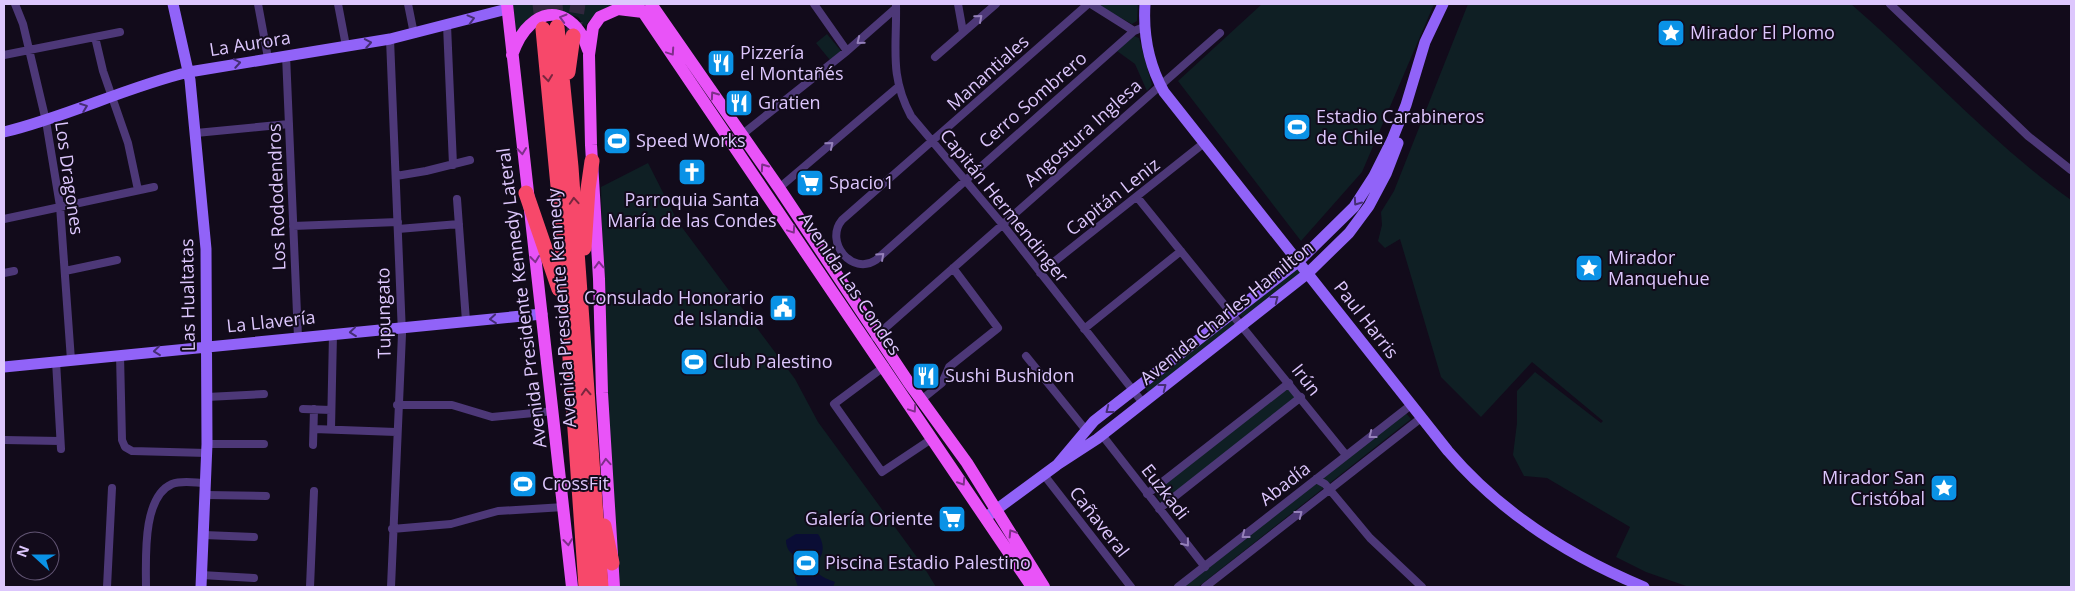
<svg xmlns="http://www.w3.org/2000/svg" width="2075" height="591" viewBox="0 0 2075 591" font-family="'Open Sans',sans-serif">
	<rect width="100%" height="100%" fill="#120b1b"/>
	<path fill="#0f1f24" d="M513,4H622C604,7 595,12 585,27L578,17L553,10L516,33Z
		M1095,4H1138L1137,21L1132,24Z
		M1262,4H1434L1362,172L1301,241L1178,81Z
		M1468,4H1851C1925,68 1991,143 2071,200V587H1689L1646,572L1616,557L1630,527L1547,478L1524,476L1513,455L1517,423V391L1535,372L1601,423L1603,421L1532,362L1481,417L1441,377L1400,239L1385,248L1378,241L1382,225L1381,212L1394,191Z
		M827,34L841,51L830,60L816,43Z
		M1134,36L1139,38L1152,85L1147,91L1135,64L1117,51Z
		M648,163L678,222L795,379L818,422L922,564L936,587H617L607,426L601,187Z
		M1299,265L1305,273L1246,321L1239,314Z
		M1232,320L1237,326L1150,395L1145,388Z
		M1288,385L1297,397L1162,504L1154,491Z
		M1405,412L1411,419L1198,587H1184Z"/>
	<path fill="#0a0d35" d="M796,534H818C823,541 825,552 819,559H816C813,574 822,577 835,582L833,587H798L795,578L797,558C791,553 786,550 786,540Z"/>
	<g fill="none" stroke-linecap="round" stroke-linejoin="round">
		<path stroke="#30273d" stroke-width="15" stroke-dasharray="15 8" stroke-linecap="butt" d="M540,4L543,29
			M555,4L557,27
			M573,36L578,4"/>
		<path stroke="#4d3878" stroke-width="8" d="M15,4L23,24L46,121L60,206L71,360
			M258,4L268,58
			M338,4L346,46
			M408,4L414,34
			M814,4L847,51
			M896,4C897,48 889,75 911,116L1003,225L1143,403
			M958,4L963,32
			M1088,4L842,220C824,242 852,276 876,260L1134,31L1144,27
			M1091,4L1134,31
			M1890,4L2028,136L2071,170
			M447,25L453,165
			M95,37L103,71L128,143L138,190
			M390,39L402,334L391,587
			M4,55L120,32
			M286,55L298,337
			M935,57L996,4
			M196,133L289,124
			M739,137L847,51L896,8
			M396,176L426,171L470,160
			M779,188L898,87
			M1137,197L1346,455
			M457,199L466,321
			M4,219L154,187
			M293,226L398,222
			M398,229L459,224
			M65,271L117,260
			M4,273L14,271
			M1040,273L1204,143
			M1084,329L1181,251
			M875,337L1220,33
			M120,355L122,440L125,447L132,451L207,453
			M1026,356L1085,429
			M56,361L61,449
			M885,366L834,404L882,472L933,438
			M207,397L264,394
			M921,400L942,383L949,367L998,328L953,268
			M397,405H452L492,417L554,411
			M303,409L331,410
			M314,429L396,432
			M331,429L333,334
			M1102,435L1205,567
			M4,440L60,441
			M207,444H264
			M313,445L314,409
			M1044,475L1131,587
			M1316,479L1325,484L1370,538L1422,587
			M1147,494L1289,383
			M206,495L266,496
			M1159,509L1301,397
			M392,529L451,524L498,511L564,507
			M204,535L254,537
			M201,575L254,578
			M107,587L112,488
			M146,587C146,559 142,497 172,484C182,480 196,483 206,483
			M310,587L314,491
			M1178,587L1411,405
			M1205,587L1421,418"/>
		<path stroke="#9163f8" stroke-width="11" d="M173,4L190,80L206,249L207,444L201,587
			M1145,4C1143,35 1149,65 1164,92L1448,451C1501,513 1569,556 1644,587
			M4,132C67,117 126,87 189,72L390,39L507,9
			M4,367L542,314
			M1057,465L1094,421L1298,262L1354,207L1374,176L1392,140L1406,105L1425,42L1443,4
			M989,515L1057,465L1097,439L1307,274L1349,233L1369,206L1386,174L1398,143"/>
		<path stroke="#e953f8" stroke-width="12" d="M507,4L572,587
			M635,4L643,12L1032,587
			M651,4L779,188L909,383L967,463L1044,587
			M512,55C516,44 521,33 530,25C555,1 581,24 588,50
			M614,587L602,393L599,279L591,145L589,55L593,27L600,17L618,9L643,12"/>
		<path stroke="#f7486a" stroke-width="15" d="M557,27L571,167L601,587
			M543,29L558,186L586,587
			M568,72L573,36
			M526,193L559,289
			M584,248L588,189L592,161
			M604,526L612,563"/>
	</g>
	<defs><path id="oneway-chevron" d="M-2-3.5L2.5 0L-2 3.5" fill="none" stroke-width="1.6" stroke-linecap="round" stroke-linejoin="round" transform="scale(1.25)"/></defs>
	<g stroke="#7e2f8a">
		<use href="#oneway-chevron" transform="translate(563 18) rotate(-164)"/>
		<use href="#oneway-chevron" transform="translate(671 52) rotate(56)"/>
		<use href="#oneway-chevron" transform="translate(714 95) rotate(-125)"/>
		<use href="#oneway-chevron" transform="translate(522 151) rotate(84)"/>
		<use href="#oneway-chevron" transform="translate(764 167) rotate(-125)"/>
		<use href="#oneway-chevron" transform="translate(792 230) rotate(56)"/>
		<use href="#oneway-chevron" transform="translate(535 259) rotate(83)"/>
		<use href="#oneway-chevron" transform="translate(599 265) rotate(-92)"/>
		<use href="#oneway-chevron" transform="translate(913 409) rotate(56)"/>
		<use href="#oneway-chevron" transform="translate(606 462) rotate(-94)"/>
		<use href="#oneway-chevron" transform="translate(962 482) rotate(57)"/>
		<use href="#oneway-chevron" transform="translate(1012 533) rotate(-122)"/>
		<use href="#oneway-chevron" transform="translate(568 542) rotate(84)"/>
	</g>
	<g stroke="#9580ba">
		<use href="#oneway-chevron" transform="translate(979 18) rotate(-41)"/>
		<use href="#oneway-chevron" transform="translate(860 41) rotate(141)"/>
		<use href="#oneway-chevron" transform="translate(830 145) rotate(-40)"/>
		<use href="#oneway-chevron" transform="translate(881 256) rotate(-42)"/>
		<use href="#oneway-chevron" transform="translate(1372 435) rotate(142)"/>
		<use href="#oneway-chevron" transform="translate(1299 514) rotate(-38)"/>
		<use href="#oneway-chevron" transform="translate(1245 535) rotate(142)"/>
		<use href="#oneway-chevron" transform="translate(1186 543) rotate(52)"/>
	</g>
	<g stroke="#452e73">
		<use href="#oneway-chevron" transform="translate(471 19) rotate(-15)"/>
		<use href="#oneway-chevron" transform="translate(368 43) rotate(-10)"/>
		<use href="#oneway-chevron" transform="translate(237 63) rotate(-10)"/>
		<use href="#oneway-chevron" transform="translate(84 107) rotate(-21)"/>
		<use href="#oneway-chevron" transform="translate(1357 202) rotate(125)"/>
		<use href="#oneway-chevron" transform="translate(1275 299) rotate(-38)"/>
		<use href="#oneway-chevron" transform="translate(493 319) rotate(175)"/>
		<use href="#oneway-chevron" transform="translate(353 332) rotate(174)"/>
		<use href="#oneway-chevron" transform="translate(157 351) rotate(174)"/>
		<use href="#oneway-chevron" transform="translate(1163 387) rotate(-38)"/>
		<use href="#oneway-chevron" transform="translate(1109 410) rotate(142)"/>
	</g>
	<g stroke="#79263f">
		<use href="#oneway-chevron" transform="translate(548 78) rotate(84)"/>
		<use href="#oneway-chevron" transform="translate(574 201) rotate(-94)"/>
		<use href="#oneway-chevron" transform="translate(586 392) rotate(-93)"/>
	</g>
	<defs>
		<symbol id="sight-square" viewBox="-11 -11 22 22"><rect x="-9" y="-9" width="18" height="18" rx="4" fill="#0a92e6" stroke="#120b1b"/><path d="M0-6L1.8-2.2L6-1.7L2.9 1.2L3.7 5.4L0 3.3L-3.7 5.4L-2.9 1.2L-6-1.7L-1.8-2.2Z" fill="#fff"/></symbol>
		<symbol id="restaurant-square" viewBox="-11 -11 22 22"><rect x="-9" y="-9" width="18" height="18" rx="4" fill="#0a92e6" stroke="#120b1b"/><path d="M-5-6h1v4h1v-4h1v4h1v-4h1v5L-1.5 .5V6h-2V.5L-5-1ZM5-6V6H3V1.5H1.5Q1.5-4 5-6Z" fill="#fff"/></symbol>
		<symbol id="stadium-square" viewBox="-11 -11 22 22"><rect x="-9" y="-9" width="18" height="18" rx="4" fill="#0a92e6" stroke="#120b1b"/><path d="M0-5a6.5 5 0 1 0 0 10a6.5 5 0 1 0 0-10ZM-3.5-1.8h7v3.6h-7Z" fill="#fff"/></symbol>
		<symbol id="church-square" viewBox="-11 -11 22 22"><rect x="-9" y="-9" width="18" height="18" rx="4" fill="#0a92e6" stroke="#120b1b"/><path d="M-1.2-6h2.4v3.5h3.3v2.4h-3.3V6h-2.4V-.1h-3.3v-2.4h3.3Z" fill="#fff"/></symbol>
		<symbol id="supermarket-square" viewBox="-11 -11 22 22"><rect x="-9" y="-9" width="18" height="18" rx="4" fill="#0a92e6" stroke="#120b1b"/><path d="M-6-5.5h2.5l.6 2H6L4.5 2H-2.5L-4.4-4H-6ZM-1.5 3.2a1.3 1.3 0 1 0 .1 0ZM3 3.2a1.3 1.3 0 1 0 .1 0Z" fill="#fff"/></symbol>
		<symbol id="civic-square" viewBox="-11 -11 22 22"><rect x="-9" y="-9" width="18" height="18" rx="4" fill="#0a92e6" stroke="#120b1b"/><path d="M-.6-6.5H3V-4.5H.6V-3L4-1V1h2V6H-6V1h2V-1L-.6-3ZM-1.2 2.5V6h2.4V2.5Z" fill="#fff"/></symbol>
	</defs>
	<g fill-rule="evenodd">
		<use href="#sight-square" x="1655" y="17" width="32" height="32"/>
		<use href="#restaurant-square" x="705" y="47" width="32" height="32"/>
		<use href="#restaurant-square" x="723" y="87" width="32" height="32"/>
		<use href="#stadium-square" x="1281" y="111" width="32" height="32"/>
		<use href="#stadium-square" x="601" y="125" width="32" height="32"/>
		<use href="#church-square" x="676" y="156" width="32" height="32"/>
		<use href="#supermarket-square" x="794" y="167" width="32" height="32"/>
		<use href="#sight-square" x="1573" y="252" width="32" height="32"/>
		<use href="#civic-square" x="767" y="292" width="32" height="32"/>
		<use href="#stadium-square" x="678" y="346" width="32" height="32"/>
		<use href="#restaurant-square" x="910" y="360" width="32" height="32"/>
		<use href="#stadium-square" x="507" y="468" width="32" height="32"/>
		<use href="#sight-square" x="1928" y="472" width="32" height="32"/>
		<use href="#supermarket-square" x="936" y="503" width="32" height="32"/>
		<use href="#stadium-square" x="790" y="547" width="32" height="32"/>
	</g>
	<g text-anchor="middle" stroke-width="4" stroke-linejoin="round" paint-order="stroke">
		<g font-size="18" fill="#ddc7fd" stroke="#120b1b" text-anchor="start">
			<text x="1690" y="39">Mirador El Plomo</text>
			<text x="740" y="59">Pizzería<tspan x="740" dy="21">el Montañés</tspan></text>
			<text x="758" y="109">Gratien</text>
			<text x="1316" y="123">Estadio Carabineros<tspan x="1316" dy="21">de Chile</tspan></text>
			<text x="636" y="147">Speed Works</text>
			<text x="829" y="189">Spacio1</text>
			<text x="692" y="206" text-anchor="middle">Parroquia Santa<tspan x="692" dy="21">María de las Condes</tspan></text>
			<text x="1608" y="264">Mirador<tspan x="1608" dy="21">Manquehue</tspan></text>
			<text x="764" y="304" text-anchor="end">Consulado Honorario<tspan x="764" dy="21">de Islandia</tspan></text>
			<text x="713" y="368">Club Palestino</text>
			<text x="945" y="382">Sushi Bushidon</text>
			<text x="1925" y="484" text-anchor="end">Mirador San<tspan x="1925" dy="21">Cristóbal</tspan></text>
			<text x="542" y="490">CrossFit</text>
			<text x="933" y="525" text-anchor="end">Galería Oriente</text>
			<text x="825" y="569">Piscina Estadio Palestino</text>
		</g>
		<g font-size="18" fill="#ddc7fd" stroke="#120b1b">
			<text transform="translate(250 44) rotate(-9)" y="6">La Aurora</text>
			<text transform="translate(988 73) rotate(-42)" y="6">Manantiales</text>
			<text transform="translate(1033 100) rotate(-41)" y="6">Cerro Sombrero</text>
			<text transform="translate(1083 133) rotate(-42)" y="6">Angostura Inglesa</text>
			<text transform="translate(69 178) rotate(82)" y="6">Los Dragones</text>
			<text transform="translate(277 197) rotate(-92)" y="6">Los Rododendros</text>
			<text transform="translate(1113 197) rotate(-38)" y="6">Capitán Leniz</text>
			<text transform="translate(1004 206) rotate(51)" y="6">Capitán Hermendinger</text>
			<text transform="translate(850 284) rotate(56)" y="6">Avenida Las Condes</text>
			<text transform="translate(188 295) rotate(-91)" y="6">Las Hualtatas</text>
			<text transform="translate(522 298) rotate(-97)" y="6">Avenida Presidente Kennedy Lateral</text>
			<text transform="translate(562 308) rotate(-94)" y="6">Avenida Presidente Kennedy</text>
			<text transform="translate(384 313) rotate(-91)" y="6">Tupungato</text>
			<text transform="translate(1227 313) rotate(-39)" y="6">Avenida Charles Hamilton</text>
			<text transform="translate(1366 320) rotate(52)" y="6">Paul Harris</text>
			<text transform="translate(271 322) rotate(-6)" y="6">La Llavería</text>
			<text transform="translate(1306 380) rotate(52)" y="6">Irún</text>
			<text transform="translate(1285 484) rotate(-38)" y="6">Abadía</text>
			<text transform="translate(1165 492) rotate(52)" y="6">Euzkadi</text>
			<text transform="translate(1099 522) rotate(52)" y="6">Cañaveral</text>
		</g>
	</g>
	<rect width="2075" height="591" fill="none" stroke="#ddc7fd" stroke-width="10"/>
	<g transform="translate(35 556) rotate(291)"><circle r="24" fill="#120b1b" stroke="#635675"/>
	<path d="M0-4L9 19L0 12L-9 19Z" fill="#0a92e6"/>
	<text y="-8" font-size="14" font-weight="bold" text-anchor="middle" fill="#ddc7fd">N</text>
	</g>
</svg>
